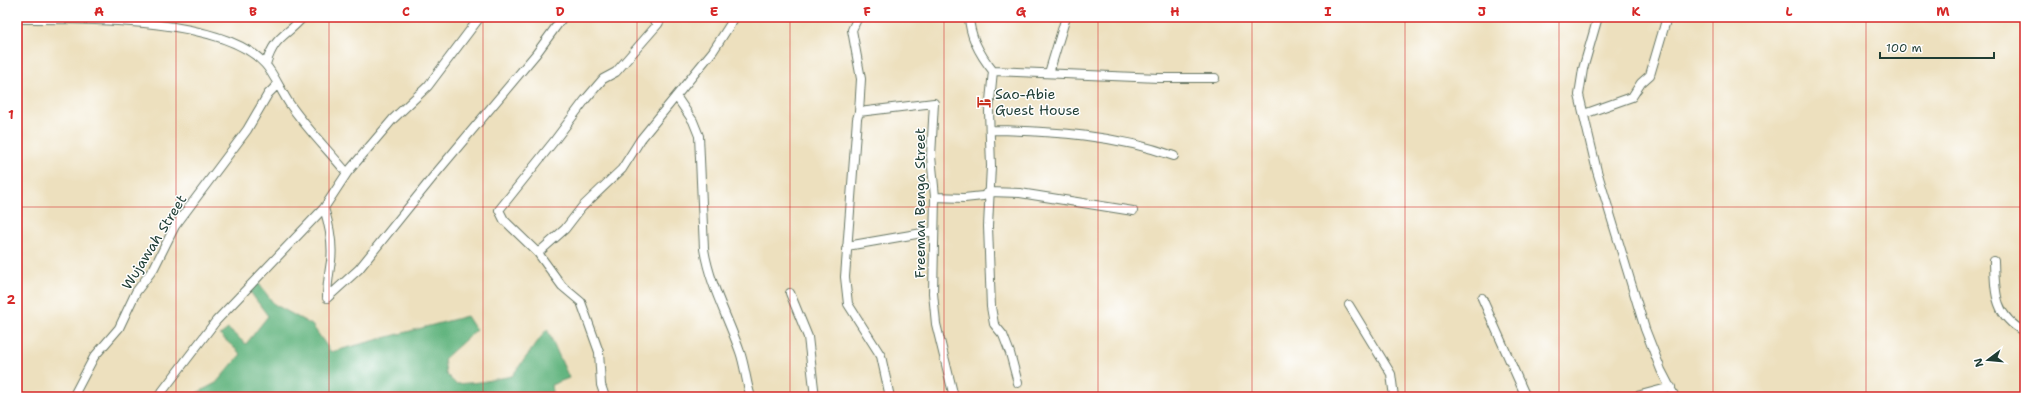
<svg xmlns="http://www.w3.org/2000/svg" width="2042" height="414" viewBox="0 0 2042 414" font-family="'Shantell Sans',sans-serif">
	<rect width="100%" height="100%" fill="#fff"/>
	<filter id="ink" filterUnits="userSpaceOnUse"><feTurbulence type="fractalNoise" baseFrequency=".025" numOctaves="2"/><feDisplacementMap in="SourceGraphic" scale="8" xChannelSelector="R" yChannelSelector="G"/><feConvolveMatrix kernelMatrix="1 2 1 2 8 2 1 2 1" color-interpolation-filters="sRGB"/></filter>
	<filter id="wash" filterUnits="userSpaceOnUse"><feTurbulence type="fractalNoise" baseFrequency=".012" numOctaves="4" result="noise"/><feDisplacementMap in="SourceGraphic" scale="16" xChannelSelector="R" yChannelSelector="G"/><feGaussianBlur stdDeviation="0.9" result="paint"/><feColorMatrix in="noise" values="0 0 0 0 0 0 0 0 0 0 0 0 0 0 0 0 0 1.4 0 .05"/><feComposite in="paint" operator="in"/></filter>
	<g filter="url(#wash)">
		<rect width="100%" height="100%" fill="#ede0be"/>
		<path fill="#64b580" stroke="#42795a" d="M256,280L274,304L312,325L331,352L467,316L476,330L444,359L446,374L456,384L481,382L512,376L547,329L569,378L551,385L553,397H189L216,383L241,354L220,335L228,329L246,344L268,316L248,289Z"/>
	</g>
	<g filter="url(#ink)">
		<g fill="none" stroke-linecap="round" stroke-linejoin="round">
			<defs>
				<path id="minor" d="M651,17L658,24
					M858,17L852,30L861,79L859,112
					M969,17C970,38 980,55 993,71L989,111L991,166L988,226L991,307L994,324L1003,335L1010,353L1018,383
					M1598,17L1583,69L1579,95L1597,171L1645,329L1661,370L1675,397
					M17,19C79,19 222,16 265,64C274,74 281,91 289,103C306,128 328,150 347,173
					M266,64C275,35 286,37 303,17
					M993,71L1159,78H1215
					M1049,73L1066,17
					M676,96L693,121L699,136L704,249C710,286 728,317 740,352C745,366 746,382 751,397
					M1584,114L1632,97L1641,83L1650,75L1667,17
					M990,130C1052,131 1116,135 1174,156
					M935,197L964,198L983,196L989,192L1020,193L1133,211
					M324,208C329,224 333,244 331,261C329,274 327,285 327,298
					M847,246L934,231
					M538,253L565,229L582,207L622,169L641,139L713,51L735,17
					M1994,261C1995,292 1994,316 2025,332
					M790,293L808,337L815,397
					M327,298L359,269L437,172L536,54L563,17
					M1482,298L1526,397
					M1349,305L1391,374L1394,397
					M73,397L94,357L119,328L136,292L154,268L175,226L247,130L268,94L277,85
					M158,397L216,321L324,208L347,173L393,119L428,86L480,17
					M605,397L601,385L599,352L581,302L562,286L538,253L504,220L499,210L555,140L585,100L603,79L616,72L658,24L662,17
					M890,397L881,356L848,304L845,277L857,119L859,112L934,103L931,156L935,197L933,293L936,324L954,397
					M1633,397L1671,387"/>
			</defs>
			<use href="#minor" stroke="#677664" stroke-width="10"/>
			<use href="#minor" stroke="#fff" stroke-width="8"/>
		</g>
	</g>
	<path fill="none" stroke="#d62828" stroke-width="1" stroke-opacity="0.55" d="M176,17V397M329,17V397M483,17V397M637,17V397M790,17V397M944,17V397M1098,17V397M1252,17V397M1405,17V397M1559,17V397M1713,17V397M1866,17V397M17,207H2025"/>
	<defs>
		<symbol id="hotel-bare" viewBox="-9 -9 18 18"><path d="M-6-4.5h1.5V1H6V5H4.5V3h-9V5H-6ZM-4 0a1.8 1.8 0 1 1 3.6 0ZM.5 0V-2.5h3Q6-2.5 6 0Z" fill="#c8321e" stroke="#fff" stroke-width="2.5" paint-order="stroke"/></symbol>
	</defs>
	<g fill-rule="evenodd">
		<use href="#hotel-bare" x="974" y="92" width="20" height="20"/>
	</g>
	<g text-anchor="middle" stroke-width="3" stroke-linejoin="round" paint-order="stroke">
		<g font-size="14" fill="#1f3d34" stroke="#fff" text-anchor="start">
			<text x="995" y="99">Sao-Abie<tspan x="995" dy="16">Guest House</tspan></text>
		</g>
		<g font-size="14" fill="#1f3d34" stroke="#fff">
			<text transform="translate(920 203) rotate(-90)" y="5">Freeman Benga Street</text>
			<text transform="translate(154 242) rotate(-58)" y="5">Wujawah Street</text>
		</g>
	</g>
	<rect width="2042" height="414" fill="none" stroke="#fff" stroke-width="44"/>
	<g transform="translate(1988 360) rotate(254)" stroke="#ffffff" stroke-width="3" paint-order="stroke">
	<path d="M0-3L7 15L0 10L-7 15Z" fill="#1f3d34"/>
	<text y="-6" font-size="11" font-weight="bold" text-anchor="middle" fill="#1f3d34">N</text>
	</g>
	<path d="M1880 52v6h114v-6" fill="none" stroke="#1f3d34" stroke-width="2"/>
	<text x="1886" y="52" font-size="12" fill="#1f3d34" stroke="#ffffff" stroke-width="3" paint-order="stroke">100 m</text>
	<rect x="22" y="22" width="1998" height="370" fill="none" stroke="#d62828" stroke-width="1.5"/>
	<g font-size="13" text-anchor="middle" font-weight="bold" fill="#d62828">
		<text x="99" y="16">A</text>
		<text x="253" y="16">B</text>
		<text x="406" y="16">C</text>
		<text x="560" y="16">D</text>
		<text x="714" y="16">E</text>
		<text x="867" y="16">F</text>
		<text x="1021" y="16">G</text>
		<text x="1175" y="16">H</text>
		<text x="1328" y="16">I</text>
		<text x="1482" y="16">J</text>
		<text x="1636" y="16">K</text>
		<text x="1789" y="16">L</text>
		<text x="1943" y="16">M</text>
		<text x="11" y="119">1</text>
		<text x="11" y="304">2</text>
	</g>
</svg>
